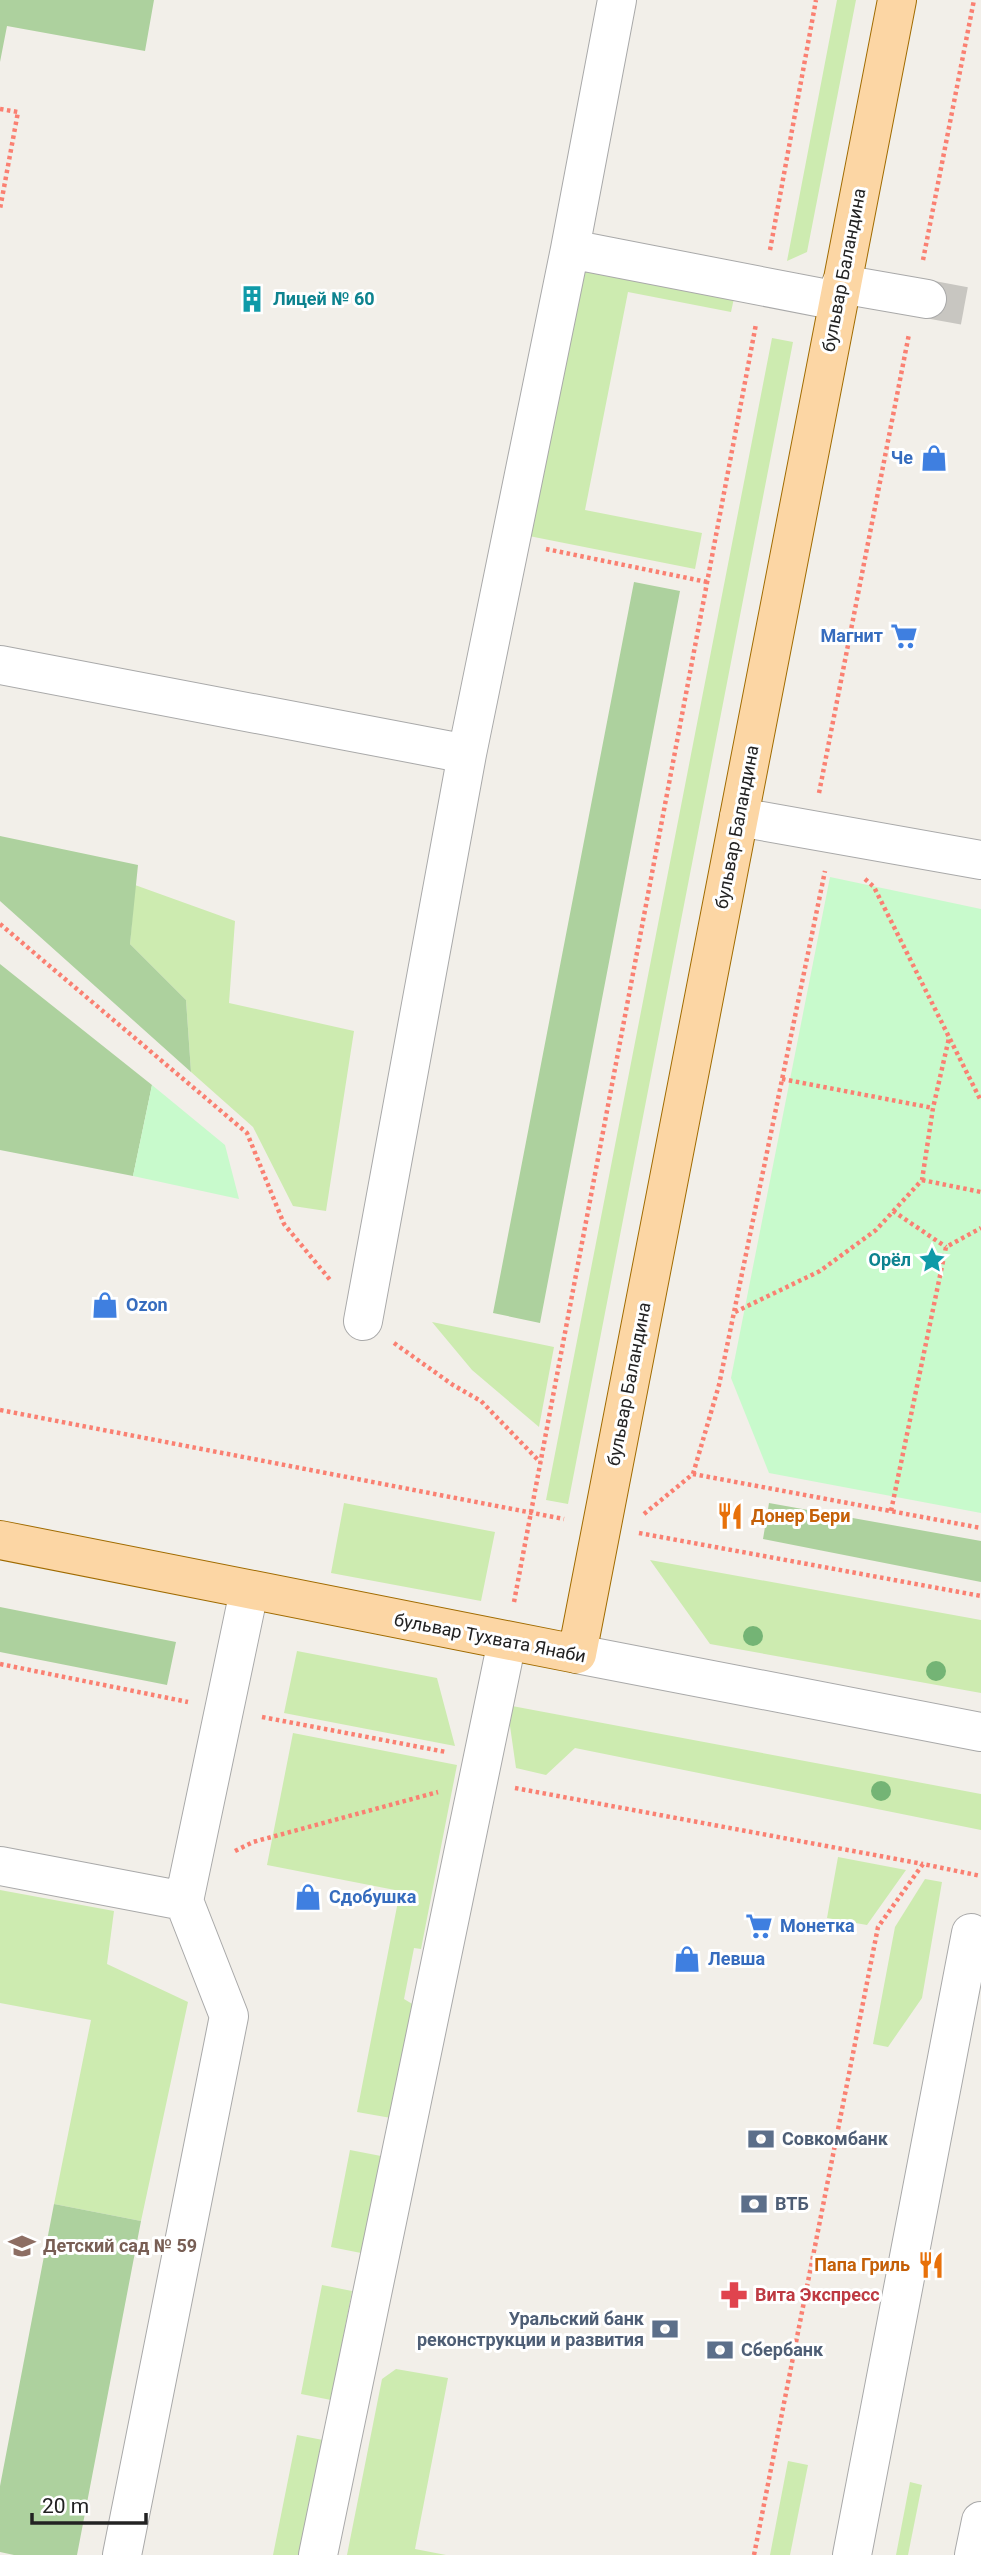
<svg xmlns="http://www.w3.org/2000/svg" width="981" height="2555" viewBox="0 0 981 2555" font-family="Roboto,sans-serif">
	<rect width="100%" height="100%" fill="#f2efe9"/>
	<path fill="#cdebb0" d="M837,0H856L807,252L787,261Z
		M579,258L736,289L731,312L628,292L585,510L702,533L695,569L524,535Z
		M772,338L793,342L568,1504L546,1500Z
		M135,885L235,921L229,1003L354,1031L326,1211L293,1206L253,1127L191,1072L186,1000L130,944Z
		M432,1322L554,1347L539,1427L472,1370Z
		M344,1503L495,1532L481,1601L331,1573Z
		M650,1560L981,1620V1693L710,1644Z
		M297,1651L437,1678L455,1746L284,1713Z
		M507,1705L981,1794V1830L575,1748L546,1775L516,1768Z
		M293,1733L457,1765L421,1949L414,1948L404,1999L414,2005L391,2118L357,2112L400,1891L267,1865Z
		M838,1857L906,1870L867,1925L827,1918Z
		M925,1879L942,1882L922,1998L888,2047L873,2044L895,1927Z
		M0,1890L114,1911L107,1964L188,2002L141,2221L54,2204L91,2020L0,2003Z
		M350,2150L381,2156L361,2253L331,2247Z
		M322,2285L352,2291L331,2400L301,2394Z
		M396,2369L448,2378L415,2549L446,2555H347L382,2379Z
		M297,2435L323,2440L300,2555H273Z
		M788,2461L808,2465L790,2555H770Z
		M910,2482L922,2485L908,2555H896Z"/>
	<path fill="#add19e" d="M0,0H154L145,51L7,26L0,62Z
		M634,582L680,591L540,1323L493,1313Z
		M0,836L138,865L130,944L186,1000L191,1072L0,901Z
		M0,964L152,1085L133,1176L0,1150Z
		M769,1503L981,1541V1582L763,1539Z
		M0,1607L176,1642L167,1685L0,1652Z
		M54,2204L141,2221L77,2555H14L0,2552V2486Z"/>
	<path fill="#c8facc" d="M830,877L981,909V1513L769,1473L731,1378Z
		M152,1085L225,1145L239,1199L133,1176Z"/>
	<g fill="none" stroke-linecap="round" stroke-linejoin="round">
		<path stroke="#c8c6c1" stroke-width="38" stroke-dasharray="38 19" stroke-linecap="butt" d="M927,299L981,309"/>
		<defs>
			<path id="minor" d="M570,249L617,0
				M841,284L927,299
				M0,665L467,754
				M739,817L981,860
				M363,1321L467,754L570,249L838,301
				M577,1654L981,1732
				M0,1866L184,1901
				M122,2555L229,2016L184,1901L249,1591
				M318,2555L507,1641
				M852,2555L971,1933
				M974,2555L981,2521"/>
			<path id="major" d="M0,1540L577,1654L897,0"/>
		</defs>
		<use href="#minor" stroke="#a9a9a9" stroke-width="40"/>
		<use href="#major" stroke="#a06b00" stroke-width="40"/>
		<path stroke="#fa8072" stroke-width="4.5" stroke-dasharray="3.5 3.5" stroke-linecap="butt" d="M0,109L18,112L0,209
			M770,250L816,0
			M923,260L974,0
			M546,549L707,582
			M819,793L909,334
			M865,879L874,887L981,1101
			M0,924L247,1133L284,1224L331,1281
			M782,1079L933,1108
			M922,1180L981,1192
			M893,1211L946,1247
			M735,1312L820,1271L876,1230L922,1180L933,1108L949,1038
			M394,1343L453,1385L481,1401L540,1462
			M0,1410L564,1519
			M693,1474L719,1385L825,871
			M891,1511L946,1247L981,1228
			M644,1514L693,1474L981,1528
			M639,1533L981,1596
			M514,1602L756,324
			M0,1664L188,1702
			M262,1717L446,1752
			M515,1788L923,1864
			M235,1851L253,1842L438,1792
			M754,2555L878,1927L923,1864L981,1876"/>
		<use href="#minor" stroke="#fff" stroke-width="38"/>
		<use href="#major" stroke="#fcd6a4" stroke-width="38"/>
	</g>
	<g fill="#74b475">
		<circle cx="753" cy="1636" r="10"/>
		<circle cx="936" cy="1671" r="10"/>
		<circle cx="881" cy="1791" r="10"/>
	</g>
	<defs>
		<symbol id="building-bare" viewBox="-9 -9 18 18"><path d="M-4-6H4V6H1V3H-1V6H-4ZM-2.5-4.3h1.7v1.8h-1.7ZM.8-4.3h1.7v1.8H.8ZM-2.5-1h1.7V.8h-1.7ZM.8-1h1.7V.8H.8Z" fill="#0f9aa8" stroke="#fff" stroke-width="2.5" paint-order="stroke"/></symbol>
		<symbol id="shop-bare" viewBox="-9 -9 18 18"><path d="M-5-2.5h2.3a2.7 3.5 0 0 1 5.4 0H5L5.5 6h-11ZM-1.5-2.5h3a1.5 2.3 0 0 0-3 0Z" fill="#3f7fe0" stroke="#fff" stroke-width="2.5" paint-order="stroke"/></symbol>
		<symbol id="supermarket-bare" viewBox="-9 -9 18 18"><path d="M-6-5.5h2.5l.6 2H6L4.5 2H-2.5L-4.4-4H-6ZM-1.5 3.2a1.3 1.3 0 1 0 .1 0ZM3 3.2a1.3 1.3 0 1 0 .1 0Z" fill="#3f7fe0" stroke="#fff" stroke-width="2.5" paint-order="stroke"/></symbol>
		<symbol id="sight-bare" viewBox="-9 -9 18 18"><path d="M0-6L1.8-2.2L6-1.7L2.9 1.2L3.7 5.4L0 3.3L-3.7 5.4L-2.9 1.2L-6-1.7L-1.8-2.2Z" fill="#0f9aa8" stroke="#fff" stroke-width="2.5" paint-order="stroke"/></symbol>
		<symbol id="restaurant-bare" viewBox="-9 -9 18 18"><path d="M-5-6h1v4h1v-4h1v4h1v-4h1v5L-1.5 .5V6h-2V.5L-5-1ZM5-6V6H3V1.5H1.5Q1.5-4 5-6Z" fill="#e8710a" stroke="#fff" stroke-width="2.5" paint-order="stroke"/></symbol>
		<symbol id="bank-bare" viewBox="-9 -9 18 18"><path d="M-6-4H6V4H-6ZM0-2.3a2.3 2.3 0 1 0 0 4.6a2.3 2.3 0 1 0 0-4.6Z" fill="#5c6f8a" stroke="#fff" stroke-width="2.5" paint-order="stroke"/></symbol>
		<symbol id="school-bare" viewBox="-9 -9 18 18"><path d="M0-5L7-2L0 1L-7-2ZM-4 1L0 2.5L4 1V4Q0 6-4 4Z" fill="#8d6e63" stroke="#fff" stroke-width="2.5" paint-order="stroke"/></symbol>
		<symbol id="pharmacy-bare" viewBox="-9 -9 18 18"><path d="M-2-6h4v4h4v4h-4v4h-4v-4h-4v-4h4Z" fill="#e0444e" stroke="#fff" stroke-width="2.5" paint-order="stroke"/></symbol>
	</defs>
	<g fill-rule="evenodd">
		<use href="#building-bare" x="233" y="280" width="38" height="38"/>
		<use href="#shop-bare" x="915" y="439" width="38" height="38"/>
		<use href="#supermarket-bare" x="885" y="617" width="38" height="38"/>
		<use href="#sight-bare" x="913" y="1241" width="38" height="38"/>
		<use href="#shop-bare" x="86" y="1286" width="38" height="38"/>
		<use href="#restaurant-bare" x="711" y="1497" width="38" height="38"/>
		<use href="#shop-bare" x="289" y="1878" width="38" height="38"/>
		<use href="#supermarket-bare" x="740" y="1907" width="38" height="38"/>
		<use href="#shop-bare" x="668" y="1940" width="38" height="38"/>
		<use href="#bank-bare" x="742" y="2120" width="38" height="38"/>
		<use href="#bank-bare" x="735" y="2185" width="38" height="38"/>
		<use href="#school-bare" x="3" y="2227" width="38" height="38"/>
		<use href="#restaurant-bare" x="912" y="2246" width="38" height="38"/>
		<use href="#pharmacy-bare" x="715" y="2276" width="38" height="38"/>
		<use href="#bank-bare" x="646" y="2310" width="38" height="38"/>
		<use href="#bank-bare" x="701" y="2331" width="38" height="38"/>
	</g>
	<g text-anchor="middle" stroke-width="6" stroke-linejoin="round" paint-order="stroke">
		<g font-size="18" fill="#222" stroke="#fff">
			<text transform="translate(844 270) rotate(-79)" y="6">бульвар Баландина</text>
			<text transform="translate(737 827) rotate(-79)" y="6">бульвар Баландина</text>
			<text transform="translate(629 1384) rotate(-79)" y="6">бульвар Баландина</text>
			<text transform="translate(490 1638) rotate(11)" y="6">бульвар Тухвата Янаби</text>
		</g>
		<g font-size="18" font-weight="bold" fill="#0d838f" stroke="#fff" text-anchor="start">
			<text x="273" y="305">Лицей № 60</text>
			<text x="911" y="1266" text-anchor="end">Орёл</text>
		</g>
		<g font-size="18" font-weight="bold" fill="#366cbe" stroke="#fff" text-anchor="start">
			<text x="913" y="464" text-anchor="end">Че</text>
			<text x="883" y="642" text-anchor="end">Магнит</text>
			<text x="126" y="1311">Ozon</text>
			<text x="329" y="1903">Сдобушка</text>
			<text x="780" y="1932">Монетка</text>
			<text x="708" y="1965">Левша</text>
		</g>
		<g font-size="18" font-weight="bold" fill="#c56008" stroke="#fff" text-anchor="start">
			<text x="751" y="1522">Донер Бери</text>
			<text x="910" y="2271" text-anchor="end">Папа Гриль</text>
		</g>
		<g font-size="18" font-weight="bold" fill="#4e5e75" stroke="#fff" text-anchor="start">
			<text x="782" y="2145">Совкомбанк</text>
			<text x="775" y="2210">ВТБ</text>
			<text x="644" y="2325" text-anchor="end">Уральский банк<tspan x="644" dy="21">реконструкции и развития</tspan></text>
			<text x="741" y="2356">Сбербанк</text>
		</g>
		<g font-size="18" font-weight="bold" fill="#785e54" stroke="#fff" text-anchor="start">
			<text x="43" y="2252">Детский сад № 59</text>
		</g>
		<g font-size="18" font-weight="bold" fill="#be3a42" stroke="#fff" text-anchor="start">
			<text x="755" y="2301">Вита Экспресс</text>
		</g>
	</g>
	<path d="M32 2513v10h114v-10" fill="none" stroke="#222222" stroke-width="3.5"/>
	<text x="42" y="2513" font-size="21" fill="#222222" stroke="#ffffff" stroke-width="5" paint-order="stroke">20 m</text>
</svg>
